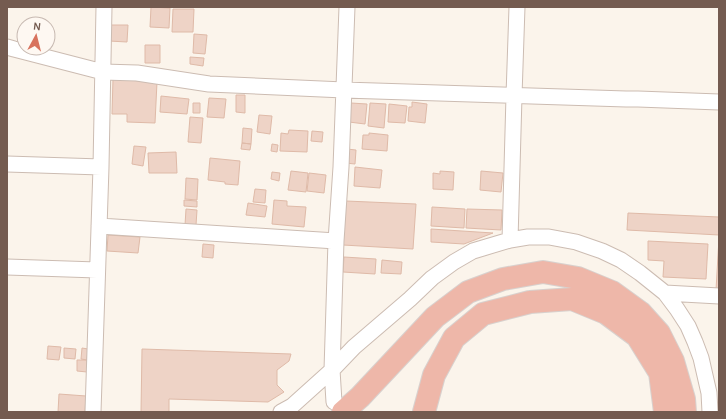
<svg xmlns="http://www.w3.org/2000/svg" width="726" height="419" viewBox="0 0 726 419" font-family="Karla,sans-serif">
	<rect width="100%" height="100%" fill="#fbf4eb"/>
	<path fill="#eed3c6" stroke="#dfbaa8" d="M151,7L170,8L169,28L150,27Z
		M173,9H194L193,32H172Z
		M110,25H128L127,42L109,41Z
		M194,34L207,35L205,54L193,53Z
		M145,45H160V63H145Z
		M190,57L204,58L203,66L190,64Z
		M113,79L157,82L155,123L127,122V114H112Z
		M236,95H245V113L236,112Z
		M161,96L189,99L187,114L160,112Z
		M209,98L226,99L224,118L207,117Z
		M412,102L427,104L425,123L408,121L409,107H412Z
		M193,103H200V113H193Z
		M351,103L367,104L365,124L349,122Z
		M370,103L386,104L384,128L368,126Z
		M389,104L407,106L405,123L388,122Z
		M259,115L272,116L270,134L257,132Z
		M190,117L203,118L201,143L188,142Z
		M243,128L252,129L251,144L242,143Z
		M289,130L308,131L307,152L280,151L281,133L288,134Z
		M312,131L323,132L322,142L311,141Z
		M369,133L388,135L387,151L362,149L363,135H369Z
		M242,143L251,144L250,150L241,149Z
		M272,144L278,145L277,152L271,151Z
		M134,146L146,147L143,166L132,164Z
		M347,149L356,150L355,164L345,163Z
		M176,152L177,173H149L148,153Z
		M210,158L240,161L238,185L225,184V182L208,180Z
		M355,167L382,170L380,188L354,186Z
		M291,171L308,173L306,192L288,190Z
		M440,171L454,172L453,190L433,189V173L440,174Z
		M481,171L503,173L501,192L480,190Z
		M272,172L280,173L279,181L271,179Z
		M309,173L326,175L324,193L307,191Z
		M186,178L198,179L197,200L185,199Z
		M255,189L266,190L265,203L253,202Z
		M184,200L197,201V207L184,206Z
		M274,200L287,201V206L306,207L304,227L272,224Z
		M346,201L416,204L413,249L343,245Z
		M248,203L267,206L265,217L246,215Z
		M432,207L465,209L464,228L431,226Z
		M186,209L197,210L196,225H185Z
		M467,209L502,210L501,230L466,228Z
		M628,213L719,217V235L627,230Z
		M431,229L493,233L464,244L431,242Z
		M108,235L140,237L138,253L107,251Z
		M719,238V290H716Z
		M648,241L708,244L706,279L663,277L664,261L648,260Z
		M203,244L214,245L213,258L202,257Z
		M344,257L376,259L375,274L343,272Z
		M382,260L402,262L401,274L381,273Z
		M48,346L61,347L59,360L47,359Z
		M64,348L76,349L75,359L64,358Z
		M82,348L88,349L87,360L81,359Z
		M142,349L291,354L289,361L277,370V385L284,392L268,402L169,399V412H141Z
		M77,360H87V372L77,371Z
		M59,394L86,396L85,412H58Z"/>
	<g fill="none" stroke-linecap="round" stroke-linejoin="round">
		<defs>
			<path id="street" d="M7,47L14,49L103,72L137,73L209,84L344,90L626,99H638L719,102
				M7,164L101,167
				M99,226L336,241L332,370L334,402
				M510,240L514,96L517,7
				M336,241L341,167L347,7
				M7,267L97,270
				M665,293L719,296
				M93,412L101,167L104,7
				M281,412L292,406L332,370L354,347L410,299L432,278L454,262L473,251L510,240L528,237H549L576,242L602,251L621,260L640,273L665,293L677,309L688,326L695,342L701,358L709,393L710,412"/>
			<path id="highway" d="M343,412L360,397L435,317L468,292L503,279L543,272L578,278L612,292L641,313L659,333L673,361L684,399L685,412
				M424,412L434,375L454,338L483,314L530,302L572,299L606,313L637,336L660,373L665,412"/>
		</defs>
		<use href="#street" stroke="#ccbcb2" stroke-width="17"/>
		<use href="#highway" stroke="#d8d1ce" stroke-width="24"/>
		<use href="#street" stroke="#fff" stroke-width="15"/>
		<use href="#highway" stroke="#eeb7a9" stroke-width="22"/>
	</g>
	<rect width="726" height="419" fill="none" stroke="#745b50" stroke-width="16"/>
	<g transform="translate(36 36) rotate(7)"><circle r="19" fill="#fef8f2" stroke="#c7b9b1"/>
	<path d="M0-3L7 15L0 10L-7 15Z" fill="#d8725d"/>
	<text y="-6" font-size="11" font-weight="bold" text-anchor="middle" fill="#745b50">N</text>
	</g>
</svg>
